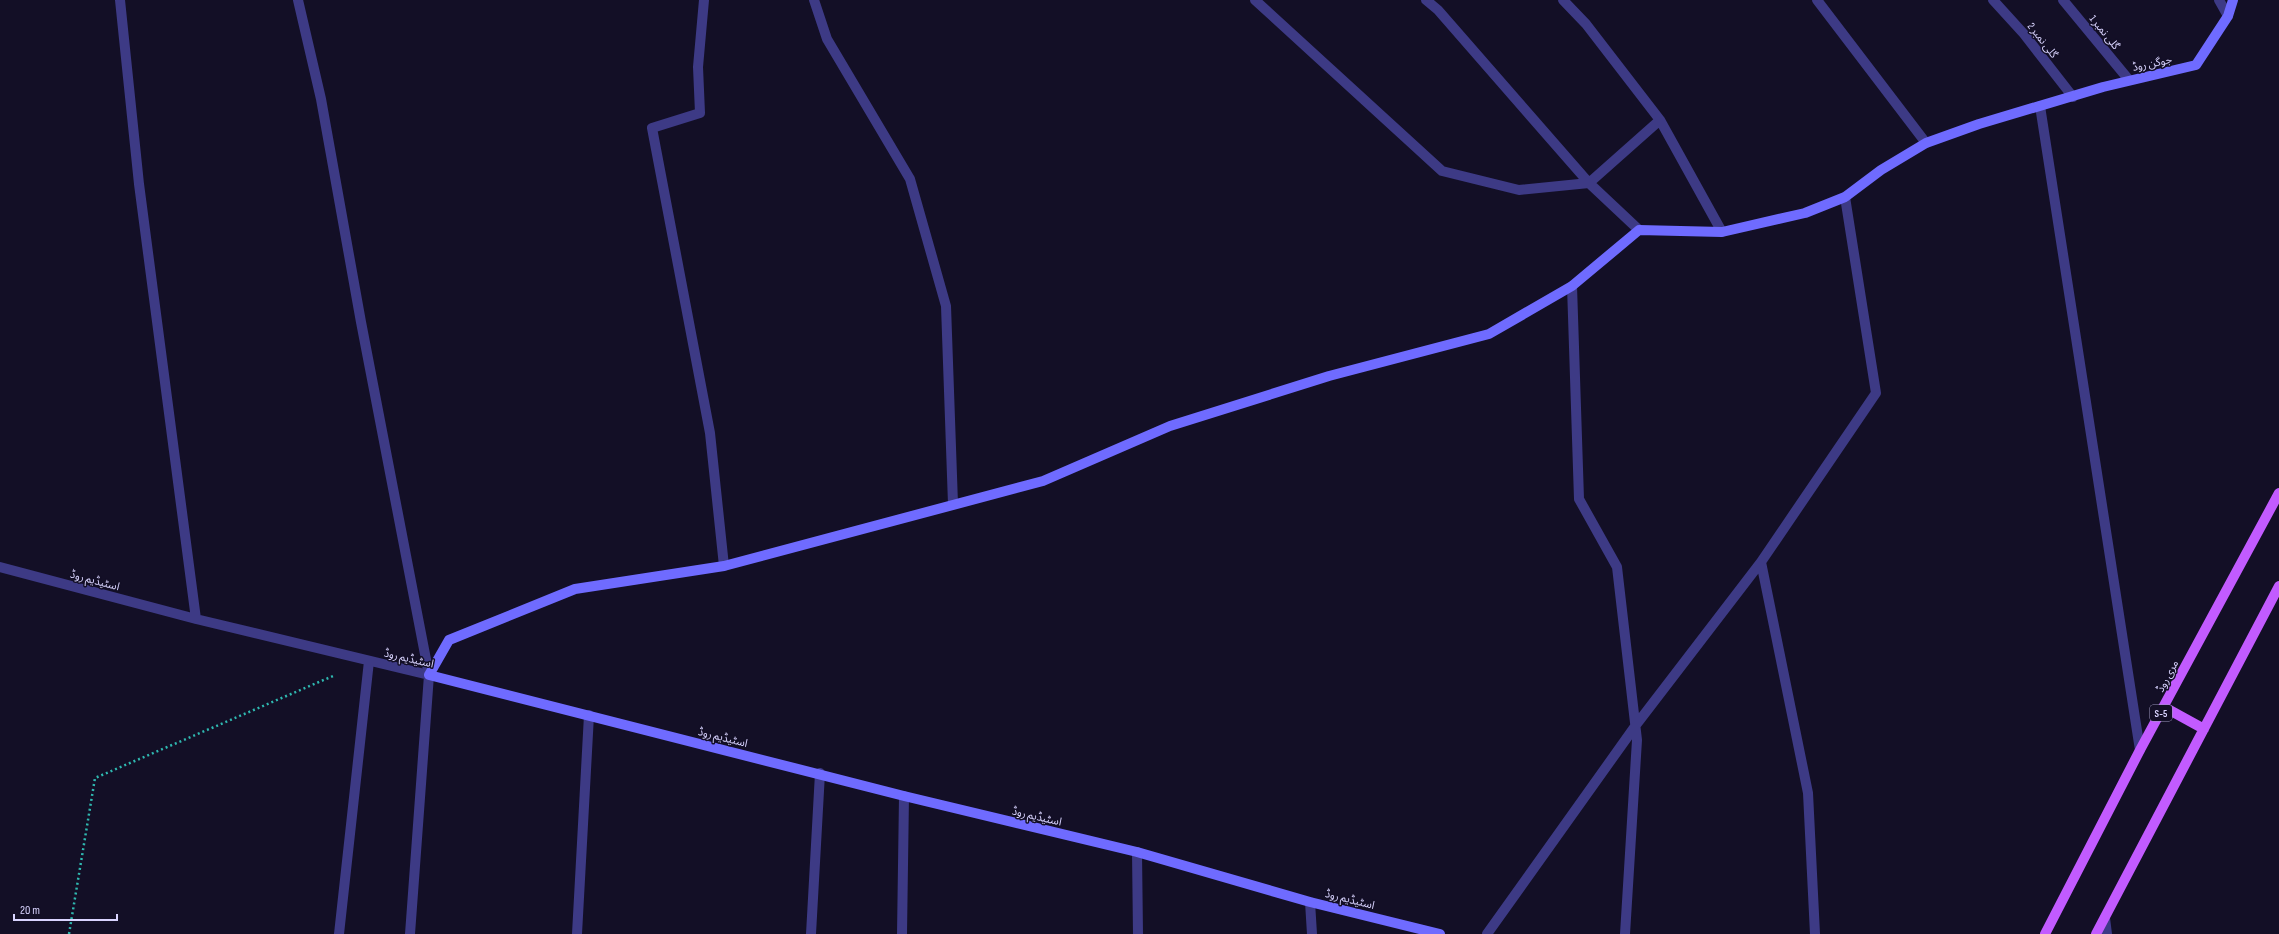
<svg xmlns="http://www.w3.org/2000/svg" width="2279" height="934" viewBox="0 0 2279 934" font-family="'Sofia Sans Condensed','Noto Sans Arabic',sans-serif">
	<rect width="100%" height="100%" fill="#130f26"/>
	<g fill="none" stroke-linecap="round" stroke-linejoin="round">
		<path stroke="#2fb8b0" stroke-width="2.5" stroke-dasharray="2 3" stroke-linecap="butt" d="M69,934L95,778L333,676"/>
		<path stroke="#3d3a85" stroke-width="10" d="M120,0L139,184L196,619
			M298,0L321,99L361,322L429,675L410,934
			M704,0L698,67L700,113L652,128L710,433L724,566
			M814,0L827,39L910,179L946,306L953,504
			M1255,0L1442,171L1519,190L1589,183L1660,120
			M1426,0L1438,10L1589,183L1639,230
			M1563,0L1586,24L1660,120L1722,232
			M1817,0L1926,143
			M1993,0L2024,34L2073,97
			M2063,0L2129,80
			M2219,0L2228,16
			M2040,106L2140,750
			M1572,286L1579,499L1617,567L1637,740L1625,934
			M1761,562L1808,793L1815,934
			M0,567L196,619L429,675
			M1137,852L1138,934
			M1310,902L1312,934
			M2105,918L2107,934
			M339,934L369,661
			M577,934L589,715
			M811,934L820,773
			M902,934L904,796
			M1487,934L1636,725L1761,562L1876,393L1845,197"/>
		<path stroke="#6f6bff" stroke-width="10" d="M1440,934L1310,902L1137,852L904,796L429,675L449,640L575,589L724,566L1043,481L1170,426L1329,376L1489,334L1572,286L1639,230L1722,232L1805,213L1845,197L1881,170L1926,143L1979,124L2103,87L2196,65L2228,16L2233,0"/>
		<path stroke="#c25bff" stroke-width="10" d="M2164,707L2204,729
			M2045,934L2140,750L2279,493
			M2096,934L2279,586"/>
	</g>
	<g text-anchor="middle" stroke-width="3" stroke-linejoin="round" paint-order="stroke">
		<rect fill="#130f26" stroke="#9e99be" stroke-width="1" x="2150" y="705" width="22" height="16" rx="3"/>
		<g font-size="10" font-weight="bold" fill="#d9d4ff">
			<text x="2161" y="717">S-5</text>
		</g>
		<g font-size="11" fill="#d9d4ff" stroke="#130f26">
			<text transform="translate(2105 32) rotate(51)" y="4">گلی نمبر 1</text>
			<text transform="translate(2043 40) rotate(52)" y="4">گلی نمبر 2</text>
			<text transform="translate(2152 63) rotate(-12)" y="4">جوگن روڈ</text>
			<text transform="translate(95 580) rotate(15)" y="4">اسٹیڈیم روڈ</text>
			<text transform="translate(409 658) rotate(13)" y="4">اسٹیڈیم روڈ</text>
			<text transform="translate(2167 676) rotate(-62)" y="4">مری روڈ</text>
			<text transform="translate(723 737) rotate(14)" y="4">اسٹیڈیم روڈ</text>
			<text transform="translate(1037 816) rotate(13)" y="4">اسٹیڈیم روڈ</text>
			<text transform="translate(1350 899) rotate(14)" y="4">اسٹیڈیم روڈ</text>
		</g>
	</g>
	<path d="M14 914v6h103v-6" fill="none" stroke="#d9d4ff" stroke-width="2"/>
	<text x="20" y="914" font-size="12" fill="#d9d4ff" stroke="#130f26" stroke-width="3" paint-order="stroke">20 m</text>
</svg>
